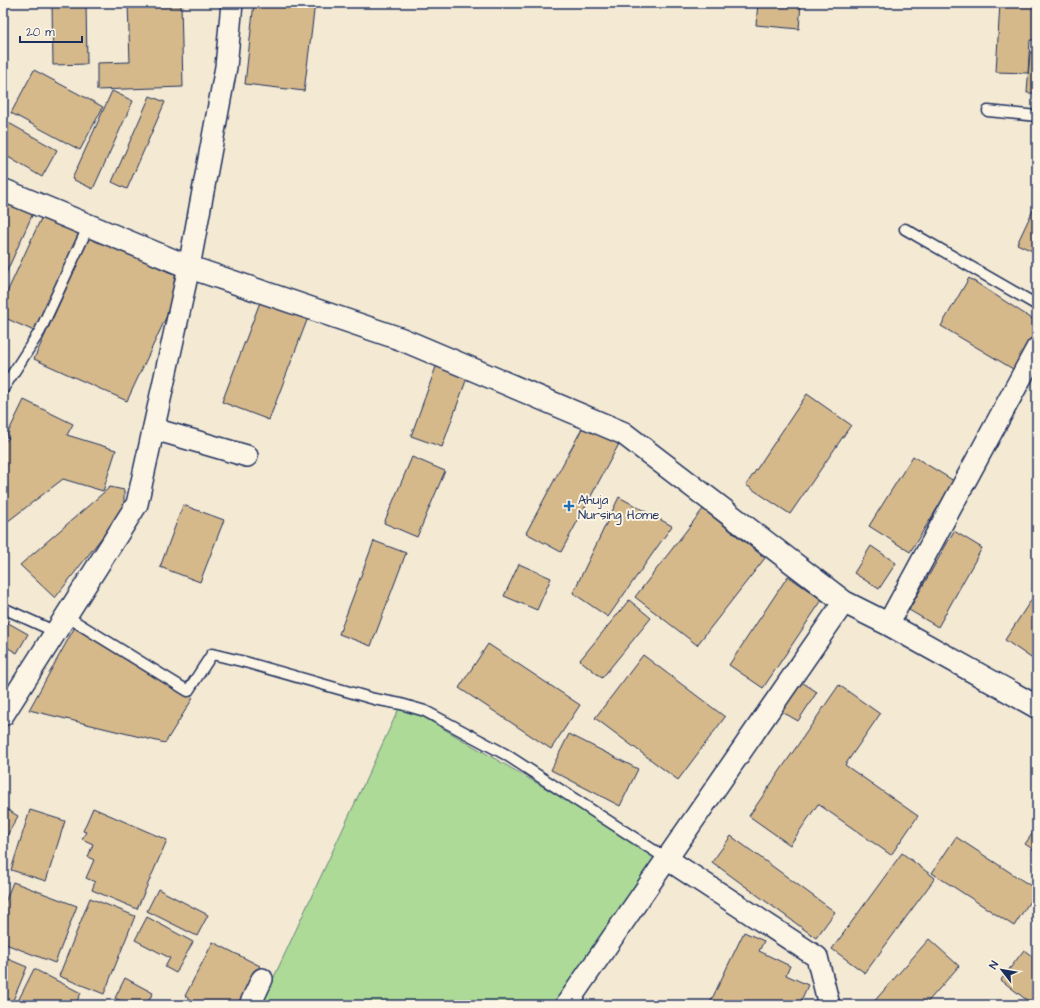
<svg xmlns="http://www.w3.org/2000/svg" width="1040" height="1008" viewBox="0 0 1040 1008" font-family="'Architects Daughter',sans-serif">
	<rect width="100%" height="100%" fill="#f4e9d3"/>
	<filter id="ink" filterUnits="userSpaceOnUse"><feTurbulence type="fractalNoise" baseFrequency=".025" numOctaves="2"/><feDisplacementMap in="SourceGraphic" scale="8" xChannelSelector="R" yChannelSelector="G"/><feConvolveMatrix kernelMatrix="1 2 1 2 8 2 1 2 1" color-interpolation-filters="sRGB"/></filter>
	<g filter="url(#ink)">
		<path fill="#aeda98" stroke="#64847b" d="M401,704L667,859L559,1005H261Z"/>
		<path fill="#d6b98b" stroke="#1b2f5e" d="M52,3H86L87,64L53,65Z
			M128,3H181L183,87L97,90V63L130,62Z
			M254,3H315L304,91L245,84Z
			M758,3H801L799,29L756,25Z
			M1000,3H1033V9H1037V40H1030L1028,73L996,72Z
			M1030,52H1037V93H1027Z
			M34,70L103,107L80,150L11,113Z
			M112,91L133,101L93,189L72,179Z
			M150,96L165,102L127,189L112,182Z
			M7,122L57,150L42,177L3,154V128Z
			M3,198L34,211L3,280Z
			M1033,210L1037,212V253L1017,244Z
			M44,212L81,230L34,331L3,317V301Z
			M90,236L184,279L127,401L34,359Z
			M969,278L1037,322V337L1018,372L941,326Z
			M262,297L309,315L269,420L222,402Z
			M437,364L468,375L442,447L411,436Z
			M807,394L851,425L790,514L746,485Z
			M24,400L73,424L67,435L116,450L103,491L63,479L3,525V443L9,438L6,437Z
			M585,423L620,442L561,552L526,533Z
			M913,456L954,481L910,552L869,526Z
			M412,457L445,471L417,537L384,523Z
			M110,487L124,490V509L55,598L20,565Z
			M619,497L672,526L608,617L573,593Z
			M183,505L224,520L200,582L160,567Z
			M703,509L765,558L697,645L635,597Z
			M954,531L982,548L938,627L909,610Z
			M374,541L406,553L371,646L339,634Z
			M871,546L896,563L879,589L854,573Z
			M519,564L551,578L537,610L504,596Z
			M788,576L822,600L763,688L729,665Z
			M1037,591V662L1005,640Z
			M629,600L651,618L602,678L580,660Z
			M3,620L28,634L17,653L3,645Z
			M76,625L193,698L165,743L29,710Z
			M488,644L580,705L551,749L459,688Z
			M643,655L725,717L678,780L595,718Z
			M800,681L817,692L798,721L781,711Z
			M839,685L880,714L845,765L918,816L891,855L818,804L790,845L749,816Z
			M569,734L638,769L620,806L551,770Z
			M3,807L18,816L3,843Z
			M93,808L167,840L137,909L92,890L95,882L86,878L94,860L88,857L93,844L82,839L86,832L83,831Z
			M30,810L65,821L46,881L11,870Z
			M1037,827V852L1025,844Z
			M731,836L835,912L816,938L712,862Z
			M956,837L1037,890L1014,926L932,873Z
			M902,853L935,878L865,973L832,949Z
			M13,882L77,906L55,963L3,943V907Z
			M158,889L208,915L197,936L147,911Z
			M90,898L135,916L104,994L59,976Z
			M147,917L193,942L176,973L165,967L170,958L135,940Z
			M744,932L764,941L759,951L790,966L786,975L808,985L799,1005H709Z
			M929,939L959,966L925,1005H871Z
			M213,942L260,966L240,1005H202L185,996Z
			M1024,950L1037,960V1005H1033L1001,980Z
			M3,957L27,967L11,1005H3Z
			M34,969L81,993L75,1005H16Z
			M125,978L153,993L146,1005H129L115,998Z"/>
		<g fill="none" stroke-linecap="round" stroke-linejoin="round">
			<defs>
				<path id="lane" d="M988,111L1037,116
					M905,229L1037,305
					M3,389L40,331L89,225
					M3,608L56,632
					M66,616L188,691L212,654L245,662L374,699L401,704L425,711L505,754L667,859"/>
				<path id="street" d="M154,429L247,456
					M888,624L1037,348
					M3,715L137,504L189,267L226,67L232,3
					M667,859L817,957L829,1005
					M250,1005L262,979
					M566,1005L844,602"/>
				<path id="secondary" d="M3,190L189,267L401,339L623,433L844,602L888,624L1037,707"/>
			</defs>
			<use href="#lane" stroke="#1b2f5e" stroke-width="13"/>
			<use href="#street" stroke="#1b2f5e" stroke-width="24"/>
			<use href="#secondary" stroke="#1b2f5e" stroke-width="25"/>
			<use href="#lane" stroke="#fcf5e5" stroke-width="10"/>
			<use href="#street" stroke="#fcf5e5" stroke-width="21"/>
			<use href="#secondary" stroke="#fcf5e5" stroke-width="22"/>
		</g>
	</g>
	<path fill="#1f6fb2" stroke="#fcf5e5" stroke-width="1.5" d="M567 500h4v4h4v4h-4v4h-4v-4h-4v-4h4z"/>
	<g text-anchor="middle" stroke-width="4" stroke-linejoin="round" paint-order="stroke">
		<g font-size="13" fill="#1b2f5e" stroke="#fcf5e5" text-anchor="start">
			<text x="578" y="504">Ahuja<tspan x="578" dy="15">Nursing Home</tspan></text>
		</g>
	</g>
	<rect width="1040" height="1008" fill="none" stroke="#fcf5e5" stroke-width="16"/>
	<rect x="8" y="8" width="1024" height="992" fill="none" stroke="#1b2f5e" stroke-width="1.5" filter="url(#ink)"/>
	<g transform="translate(1002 970) rotate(301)" stroke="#fcf5e5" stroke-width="3" paint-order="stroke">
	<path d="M0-3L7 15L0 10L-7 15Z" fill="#1b2f5e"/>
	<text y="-6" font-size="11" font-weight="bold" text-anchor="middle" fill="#1b2f5e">N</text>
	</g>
	<path d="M20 36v6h62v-6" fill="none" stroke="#1b2f5e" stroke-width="2"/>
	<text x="26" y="36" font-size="12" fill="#1b2f5e" stroke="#fcf5e5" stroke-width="3" paint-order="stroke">20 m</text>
</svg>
